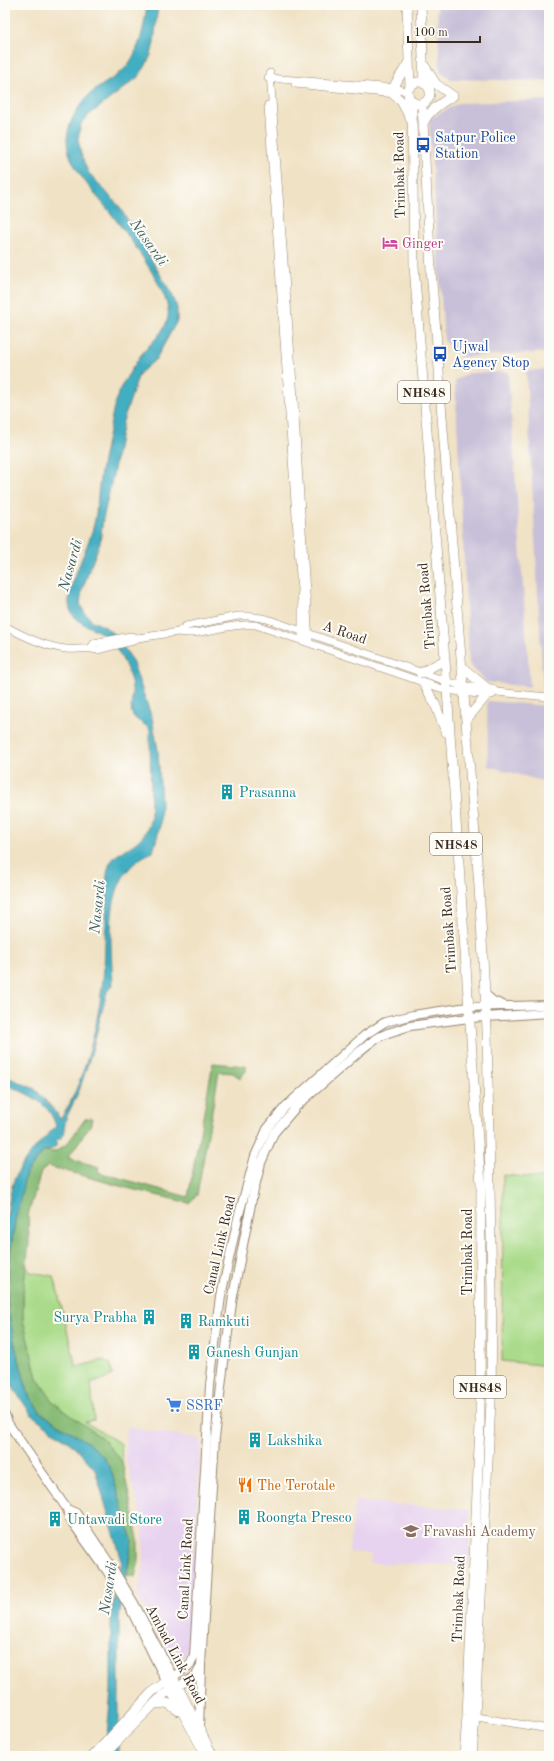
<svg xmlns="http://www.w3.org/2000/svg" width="554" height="1761" viewBox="0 0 554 1761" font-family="'Old Standard TT',serif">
	<rect width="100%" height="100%" fill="#fdfcf7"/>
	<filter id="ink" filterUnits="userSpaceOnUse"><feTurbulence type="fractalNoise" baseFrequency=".025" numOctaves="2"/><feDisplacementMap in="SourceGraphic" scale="8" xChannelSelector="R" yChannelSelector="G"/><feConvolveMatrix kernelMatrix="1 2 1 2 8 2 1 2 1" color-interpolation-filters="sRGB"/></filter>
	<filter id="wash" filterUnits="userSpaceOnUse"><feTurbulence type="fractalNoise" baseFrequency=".012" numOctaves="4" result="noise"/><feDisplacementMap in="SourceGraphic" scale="16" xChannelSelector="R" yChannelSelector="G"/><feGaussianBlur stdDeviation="0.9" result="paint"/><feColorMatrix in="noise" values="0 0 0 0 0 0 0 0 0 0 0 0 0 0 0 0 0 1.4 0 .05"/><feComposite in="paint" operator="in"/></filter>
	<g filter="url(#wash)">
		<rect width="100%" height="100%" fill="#f0e2c5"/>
		<path fill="#e7d2ef" d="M126,1427L201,1439L188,1650L183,1659L175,1661L169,1654L137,1595L144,1563L143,1522L125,1457Z
			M355,1501L470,1510L469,1565L370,1563L371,1554L349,1552Z"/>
		<path fill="#c8bfd8" d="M437,5H549V81L451,79L440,72Z
			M549,100V352L460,357L444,340L429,119L459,103Z
			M549,369V687H543L526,371Z
			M508,372L530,687L486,682L469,664L455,380L469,373Z
			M487,701L549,706V783L488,766Z"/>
		<path fill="#aadb8a" stroke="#728254" d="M503,1175L549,1179V1366L502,1361Z
			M25,1263L30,1272L54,1276L76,1367L103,1360L111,1364L112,1375L104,1380L91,1382L94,1420L85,1422L121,1444L122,1462L103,1439L54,1403L37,1378L23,1320V1293Z"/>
		<path fill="#87bb76" stroke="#61724a" d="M213,1063L246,1066V1071L240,1078L233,1073L219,1072L197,1195L189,1203L127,1188L48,1166L41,1172L28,1215L29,1243L23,1293V1320L37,1378L54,1403L103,1439L122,1462L138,1539V1564L135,1577L127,1575L132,1541L111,1470L64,1428L41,1413L29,1396L16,1350L8,1311L7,1288L9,1258L16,1216L26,1173L43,1152L48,1151L55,1152L67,1144L85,1119L92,1118L91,1124L68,1158L99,1167L98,1172L188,1197Z"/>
		<path fill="#43aec2" stroke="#3f6c70" d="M147,5H158L154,42L151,55L145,67L138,77L89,115L81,124L78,139L81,154L88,172L119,206L173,296L177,308V321L156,359L139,374L123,421L113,475L103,519L100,542L82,590L80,604L85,613L92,621L104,626L116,636L131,658L152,718L158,750L161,803L160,826L153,852C101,872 111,940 113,985L108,989L106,995L92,1051L79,1091L66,1118L63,1135L60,1139H57L56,1146L52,1149L43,1152L26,1173L16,1216L9,1258L7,1288L8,1311L16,1350L29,1396L41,1413L87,1442L103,1456L111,1470L132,1541L119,1618V1756H105L111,1691V1615L122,1561L95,1469L75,1447L32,1415L9,1382L5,1370V1222C9,1209 9,1195 13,1183C21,1160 40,1143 56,1126C49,1101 27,1094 5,1084V1076L35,1089L56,1112L60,1119C68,1110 72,1098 77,1087C90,1056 98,1021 102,987C106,960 104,932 107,905C109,892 104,879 109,866C116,846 145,850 151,817L150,730C146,723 134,721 132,713C130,705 133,696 132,688C131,672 117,646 105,636C93,625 71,625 69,604C68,586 88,547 93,528C97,514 97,500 99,486C101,468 105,450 109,432C112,417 114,401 121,387C127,376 134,366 141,355C151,342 171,328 168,309C165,284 122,227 105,206C91,189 67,163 67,141C67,122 82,98 98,88C106,82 115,78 122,71C139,56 144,27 147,5Z"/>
	</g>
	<g filter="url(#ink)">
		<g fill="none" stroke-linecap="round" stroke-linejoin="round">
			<defs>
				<path id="tertiary" d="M270,73L293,384L309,642
					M268,78L396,88L408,92
					M295,84L396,94
					M268,105L302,605V640
					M5,626C23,636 45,647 66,649C76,650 87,647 97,650L133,641L138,638L178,632L186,626L238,616H249L267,619L446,681L463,686L492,688L496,692L549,697
					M178,632C200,637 230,622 256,625L446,690L487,695H492L496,692
					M91,648L94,643L131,636L138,638
					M471,1716L549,1729"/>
				<path id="secondary" d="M485,994L493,1001L503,1005
					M5,1415L8,1423L67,1509L69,1518L107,1571L132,1612L166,1681
					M67,1509L76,1513L112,1567L134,1603L173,1677L190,1665L194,1656L210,1385L221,1296L238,1218L255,1156L267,1129L285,1107L365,1035L385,1022L413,1015L468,1007L549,1005
					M178,1686L196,1676L201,1665L215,1438L224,1362L233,1296L253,1194L261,1163L274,1133L297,1106L360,1051L375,1039L388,1033L410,1026L469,1018L549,1013
					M199,1728L201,1667"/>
				<path id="primary" d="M169,1687L206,1756
					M154,1704L167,1703L179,1711
					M93,1756L153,1691L173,1677L213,1756
					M103,1756L163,1695L178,1686"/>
				<path id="trunk" d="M407,5L410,87
					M421,5L424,84
					M408,63C403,73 393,83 393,94L401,101L411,120
					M408 93a11 11 0 1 1 22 0a11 11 0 1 1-22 0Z
					M412,102L414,266L445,660L481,1185L480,1425L467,1716L464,1756
					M422,104L431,270L439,369L440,391L479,886L487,1029L492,1293L491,1401L475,1716L472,1756
					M423,124C428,111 442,102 453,96L436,84L424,65
					M462,667L487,688
					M420,673L445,660
					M423,682L435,704L446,732
					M466,720L487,695"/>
			</defs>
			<use href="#tertiary" stroke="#968672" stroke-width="8"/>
			<use href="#secondary" stroke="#968672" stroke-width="10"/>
			<use href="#primary" stroke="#968672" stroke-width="10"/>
			<use href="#trunk" stroke="#968672" stroke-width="10"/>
			<use href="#tertiary" stroke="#fff" stroke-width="7"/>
			<use href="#secondary" stroke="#fff" stroke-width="8"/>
			<use href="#primary" stroke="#fff" stroke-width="9"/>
			<use href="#trunk" stroke="#fff" stroke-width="9"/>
		</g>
	</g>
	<defs>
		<symbol id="bus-bare" viewBox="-9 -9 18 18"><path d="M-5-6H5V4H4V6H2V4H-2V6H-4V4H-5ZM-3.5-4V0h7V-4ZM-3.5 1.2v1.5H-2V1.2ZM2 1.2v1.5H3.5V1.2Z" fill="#1a4fb4" stroke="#fdfcf7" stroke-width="2.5" paint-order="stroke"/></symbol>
		<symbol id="hotel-bare" viewBox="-9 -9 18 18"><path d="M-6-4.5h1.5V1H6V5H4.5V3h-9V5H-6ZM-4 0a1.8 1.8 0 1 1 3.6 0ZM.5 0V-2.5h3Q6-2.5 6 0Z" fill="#d1479c" stroke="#fdfcf7" stroke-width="2.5" paint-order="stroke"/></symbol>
		<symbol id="building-bare" viewBox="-9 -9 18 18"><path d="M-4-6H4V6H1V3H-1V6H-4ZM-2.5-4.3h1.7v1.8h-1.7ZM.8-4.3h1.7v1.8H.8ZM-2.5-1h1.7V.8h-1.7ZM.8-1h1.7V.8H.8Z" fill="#0f9aa8" stroke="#fdfcf7" stroke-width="2.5" paint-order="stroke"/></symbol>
		<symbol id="supermarket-bare" viewBox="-9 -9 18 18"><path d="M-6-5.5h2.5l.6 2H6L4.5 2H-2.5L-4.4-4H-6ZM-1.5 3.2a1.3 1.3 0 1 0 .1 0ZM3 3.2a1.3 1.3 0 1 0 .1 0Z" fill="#3f7fe0" stroke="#fdfcf7" stroke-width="2.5" paint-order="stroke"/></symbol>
		<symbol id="restaurant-bare" viewBox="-9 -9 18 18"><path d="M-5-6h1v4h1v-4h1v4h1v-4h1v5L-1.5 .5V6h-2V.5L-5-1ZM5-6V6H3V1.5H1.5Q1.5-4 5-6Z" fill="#e8710a" stroke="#fdfcf7" stroke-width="2.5" paint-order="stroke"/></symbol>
		<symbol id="school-bare" viewBox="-9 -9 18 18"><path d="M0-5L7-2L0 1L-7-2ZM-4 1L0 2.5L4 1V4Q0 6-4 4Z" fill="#8d6e63" stroke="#fdfcf7" stroke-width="2.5" paint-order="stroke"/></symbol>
	</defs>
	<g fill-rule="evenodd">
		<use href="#bus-bare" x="412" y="134" width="22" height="22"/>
		<use href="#hotel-bare" x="379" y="232" width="22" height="22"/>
		<use href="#bus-bare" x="429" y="343" width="22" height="22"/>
		<use href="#building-bare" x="216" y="781" width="22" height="22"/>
		<use href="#building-bare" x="138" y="1306" width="22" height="22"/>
		<use href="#building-bare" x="175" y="1310" width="22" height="22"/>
		<use href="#building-bare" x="183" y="1341" width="22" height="22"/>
		<use href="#supermarket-bare" x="163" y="1394" width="22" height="22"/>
		<use href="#building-bare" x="244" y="1429" width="22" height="22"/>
		<use href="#restaurant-bare" x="234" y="1474" width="22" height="22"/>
		<use href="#building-bare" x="233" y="1506" width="22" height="22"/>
		<use href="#building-bare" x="44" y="1508" width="22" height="22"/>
		<use href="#school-bare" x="400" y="1520" width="22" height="22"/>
	</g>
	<g text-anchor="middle" stroke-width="4" stroke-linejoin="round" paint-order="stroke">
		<g fill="#fdfcf7" stroke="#75695f" stroke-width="1">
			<rect x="398" y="381" width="52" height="22" rx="3"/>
			<rect x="430" y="833" width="52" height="22" rx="3"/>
			<rect x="454" y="1376" width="52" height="22" rx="3"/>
		</g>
		<g font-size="13" font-weight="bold" fill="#3b2a1e">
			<text x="424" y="397">NH848</text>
			<text x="456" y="849">NH848</text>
			<text x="480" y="1392">NH848</text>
		</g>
		<g font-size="14" fill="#164399" stroke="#fdfcf7" text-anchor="start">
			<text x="435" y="142">Satpur Police<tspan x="435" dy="16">Station</tspan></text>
			<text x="452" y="351">Ujwal<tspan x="452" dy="16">Agency Stop</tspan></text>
		</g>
		<g font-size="14" fill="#3b2a1e" stroke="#fdfcf7">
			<text transform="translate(399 175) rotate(-91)" y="5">Trimbak Road</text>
			<text transform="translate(426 606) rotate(-95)" y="5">Trimbak Road</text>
			<text transform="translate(345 632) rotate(19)" y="5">A Road</text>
			<text transform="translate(448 930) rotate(-94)" y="5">Trimbak Road</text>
			<text transform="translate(219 1245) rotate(-77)" y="5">Canal Link Road</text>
			<text transform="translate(467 1252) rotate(-90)" y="5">Trimbak Road</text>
			<text transform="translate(185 1569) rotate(-87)" y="5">Canal Link Road</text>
			<text transform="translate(458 1599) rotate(-88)" y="5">Trimbak Road</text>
			<text transform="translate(176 1654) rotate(62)" y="5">Ambad Link Road</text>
		</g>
		<g font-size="14" fill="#b23c85" stroke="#fdfcf7" text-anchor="start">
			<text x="402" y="248">Ginger</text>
		</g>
		<g font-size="14" fill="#0d838f" stroke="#fdfcf7" text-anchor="start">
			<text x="239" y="797">Prasanna</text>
			<text x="137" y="1322" text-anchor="end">Surya Prabha</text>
			<text x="198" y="1326">Ramkuti</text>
			<text x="206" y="1357">Ganesh Gunjan</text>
			<text x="267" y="1445">Lakshika</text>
			<text x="256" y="1522">Roongta Presco</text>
			<text x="67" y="1524">Untawadi Store</text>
		</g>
		<g font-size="14" fill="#366cbe" stroke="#fdfcf7" text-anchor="start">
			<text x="186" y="1410">SSRF</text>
		</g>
		<g font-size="14" fill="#c56008" stroke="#fdfcf7" text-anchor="start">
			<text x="257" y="1490">The Terotale</text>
		</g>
		<g font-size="14" fill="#785e54" stroke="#fdfcf7" text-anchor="start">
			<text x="423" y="1536">Fravashi Academy</text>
		</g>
		<g font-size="15" font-style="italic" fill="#3e5f60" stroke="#fdfcf7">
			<text transform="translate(149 242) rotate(55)" y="5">Nasardi</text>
			<text transform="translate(70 565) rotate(-74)" y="5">Nasardi</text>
			<text transform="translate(97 907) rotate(-84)" y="5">Nasardi</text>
			<text transform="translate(108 1588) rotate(-81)" y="5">Nasardi</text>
		</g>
	</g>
	<rect width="554" height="1761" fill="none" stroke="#fdfcf7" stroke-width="20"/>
	<path d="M408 36v6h72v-6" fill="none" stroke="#3b2a1e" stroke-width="2"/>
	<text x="414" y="36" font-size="12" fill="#3b2a1e" stroke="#fdfcf7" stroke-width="3" paint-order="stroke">100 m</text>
</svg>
